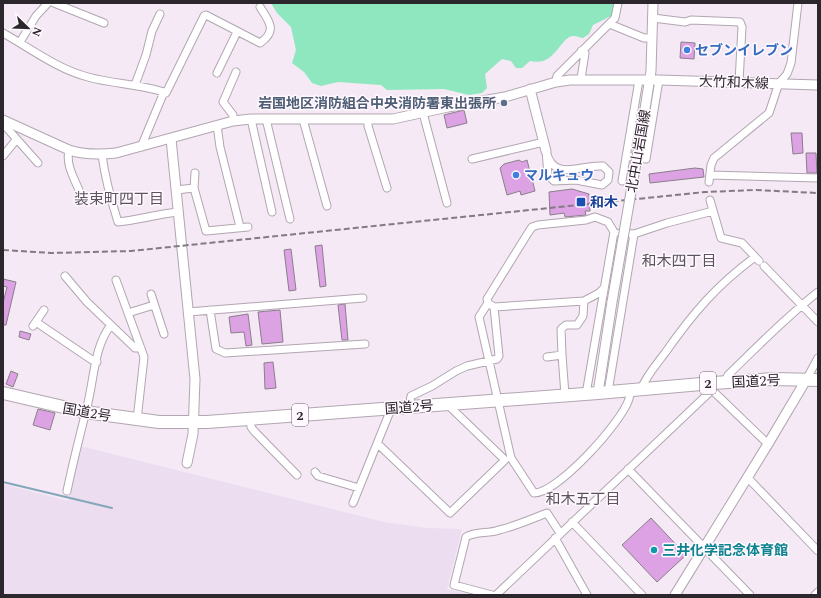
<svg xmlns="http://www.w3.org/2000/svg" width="821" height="598" viewBox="0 0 821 598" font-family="Spectral,'Noto Sans JP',serif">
	<rect width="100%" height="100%" fill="#f4e9f4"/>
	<path fill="#ecddf0" d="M80,446L384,522L427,528L462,529L447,589L472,595H3V484L68,501Z"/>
	<path fill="#8ee7be" d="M271,3H616L611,16L593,25L589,34L583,38C581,38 577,36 574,36C559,36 557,67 530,61L522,68H516L511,61L502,59L485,74L487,88L482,93L469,95L444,89L387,90L381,85L338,82L321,86L312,83L304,72L292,63L296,50L291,27L277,13Z"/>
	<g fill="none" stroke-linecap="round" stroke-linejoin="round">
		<path stroke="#84a6bb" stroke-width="2" d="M3,482L112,508"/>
	</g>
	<path fill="#dca2e3" stroke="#897f8a" d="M681,42L695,43L694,59L680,58Z
		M464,110L467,123L447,128L444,115Z
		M791,133H802L803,153L793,154Z
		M806,153H816L817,173H807Z
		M519,160L522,162L527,160L535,191L521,195L520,191L507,195L500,168L504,164Z
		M695,168L703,169L704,177L650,183L649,174Z
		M572,189L589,194L590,211H585L586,215L565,217L564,213L550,215L549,192Z
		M322,245L326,286L320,287L315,246Z
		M291,249L296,290L289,291L284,250Z
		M3,279L16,282L6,325H3V303L7,287L3,286Z
		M345,304L348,340H342L338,305Z
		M280,310L283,342L262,344L258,312Z
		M248,314L252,345L246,346L244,332L231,333L229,317Z
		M20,331L31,334L29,340L19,337Z
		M273,362L276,388L265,389L264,363Z
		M11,371L18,374L13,387L6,384Z
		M38,409L55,413L50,430L33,425Z
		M651,518L686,555L657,582L622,545Z"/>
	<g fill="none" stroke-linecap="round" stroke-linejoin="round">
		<defs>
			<path id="street" d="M54,3L104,23
				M653,18L685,22L691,20L740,22L742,27L739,82
				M610,23L612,25L644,38H652
				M3,33C30,48 57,69 88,77C113,84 139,84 164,92
				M20,42L36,16L48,3
				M581,51L585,53L581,79
				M217,73L237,32
				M556,82L557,76L615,18L618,3
				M135,85L146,55L152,31L160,14
				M423,113L447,203
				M251,119L272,212
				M266,119L290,219
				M304,119V123L327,206
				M368,120V126L387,188
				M233,121V115L223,102L236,72
				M7,122L6,127L38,163
				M217,125L220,147L240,227
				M141,147L164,92L166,93L204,16L206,15L260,43C278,31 269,21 260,7
				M69,150C65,167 77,182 82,198
				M546,151C554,183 580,164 603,166L609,172L608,180L602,185L576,180L554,181L548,175Z
				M102,155C105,178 111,200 118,222C139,220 157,214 178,212
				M3,156L16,140
				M626,156L646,159L659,80
				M472,159L544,142
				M195,173L194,188L206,231L248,227
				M710,175L818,178
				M622,181L639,80
				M709,182L711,165L714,158L769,113L779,83L787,74L791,63L798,3
				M176,190L194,188
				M710,200L721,238L742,243L759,261
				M634,234L667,223L713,211
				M764,266L818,322
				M65,276L87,302L135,348H141
				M116,280L144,357L137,420
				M151,294L164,334
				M494,307L584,301L599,293L604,288
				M210,310L216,349L225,353L365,344
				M188,312L363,298
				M128,313L154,305
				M36,322L92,360L97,362
				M33,326L44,310
				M562,355L561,329L566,325H577L583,316L584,301
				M547,357L562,355L565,395
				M806,380L818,358
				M725,382L728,375C757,347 786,317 818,292
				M641,389C647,375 656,365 665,353C693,313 716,286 755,257
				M712,390L768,444
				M608,392L634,234L620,233
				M586,394L614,232L608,222L595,217L586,220L538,225L532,227L528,233L487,299L488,303L479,317L511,458L534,493C558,493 622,422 629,399C630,396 630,393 630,390
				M409,408L411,396L432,386L456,371L467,366L497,359L499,356L494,307L488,303
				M250,419L251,427L255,432L297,475
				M378,444L450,513L505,460L447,404
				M628,469L750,595
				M315,472L318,476L359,488
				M748,478L818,551
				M67,491C73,462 80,435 87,407C94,380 94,346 111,325
				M353,503L391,409
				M572,522L642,595
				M555,538L587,595
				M492,595L454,585L466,537C476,531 488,534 499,530C516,526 531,519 547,513L560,533
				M496,595L712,390L713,383
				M815,595L818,592"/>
			<path id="secondary" d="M530,89L546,151
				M3,120L69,150C85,155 99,155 116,153L233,121L251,119H393L448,107L505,97L556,82L570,80H659L818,85
				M171,139L195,379L193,434L187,463
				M640,140L651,71L653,3
				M598,393L612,302
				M675,595L768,444L806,380"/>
			<path id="highway" d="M3,393L85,412L159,422H207L598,393L713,383L774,379L818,380"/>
		</defs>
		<use href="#street" stroke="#b1a6b1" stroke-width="9"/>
		<use href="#secondary" stroke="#b1a6b1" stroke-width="11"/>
		<use href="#highway" stroke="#b1a6b1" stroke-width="14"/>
		<use href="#street" stroke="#fff" stroke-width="7"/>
		<use href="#secondary" stroke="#fff" stroke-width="9"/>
		<use href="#highway" stroke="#fff" stroke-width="12"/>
		<path stroke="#827b82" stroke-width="2" stroke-dasharray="6 3" stroke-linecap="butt" d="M3,250L51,253L131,251L705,192L756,190L818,193"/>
		<defs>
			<path id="secondary-bridge" d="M612,302L640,140"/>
		</defs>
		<use href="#secondary-bridge" stroke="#b1a6b1" stroke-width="11" stroke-linecap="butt"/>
		<use href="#secondary-bridge" stroke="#fff" stroke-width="9"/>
	</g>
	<g fill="#3f7fe0" stroke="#fff8ff" stroke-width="1.5">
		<circle cx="687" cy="50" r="4"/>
		<circle cx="516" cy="175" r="4"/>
	</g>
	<circle fill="#5c6f8a" stroke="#fff8ff" stroke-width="1.5" cx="504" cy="103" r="4"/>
	<rect fill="#1a4fb4" stroke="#fff8ff" stroke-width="1.5" x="576" y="197" width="10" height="10" rx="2"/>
	<circle fill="#0f9aa8" stroke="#fff8ff" stroke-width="1.5" cx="654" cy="550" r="4"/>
	<g text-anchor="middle" stroke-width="3" stroke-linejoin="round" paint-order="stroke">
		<g fill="#fff8ff" stroke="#6b666b" stroke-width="1">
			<rect x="700" y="372" width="16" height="22" rx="3"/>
			<rect x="292" y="404" width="16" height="22" rx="3"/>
		</g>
		<g font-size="13" font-weight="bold" fill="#2c272c">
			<text x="708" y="388">2</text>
			<text x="300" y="420">2</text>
		</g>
		<g font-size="14" font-weight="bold" fill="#366cbe" stroke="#fff8ff" text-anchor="start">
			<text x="695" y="55">セブンイレブン</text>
			<text x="524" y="180">マルキュウ</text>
		</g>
		<g font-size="14" fill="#2c272c" stroke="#fff8ff">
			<text transform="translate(734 82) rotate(2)" y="5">大竹和木線</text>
			<text transform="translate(638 151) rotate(-80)" y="5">北中山岩国線</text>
			<text transform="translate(756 381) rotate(-3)" y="5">国道2号</text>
			<text transform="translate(409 407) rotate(-4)" y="5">国道2号</text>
			<text transform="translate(87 412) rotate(10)" y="5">国道2号</text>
		</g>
		<g font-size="14" font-weight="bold" fill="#4e5e75" stroke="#fff8ff" text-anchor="end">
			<text x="496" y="108">岩国地区消防組合中央消防署東出張所</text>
		</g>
		<g font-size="14" font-weight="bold" fill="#164399" stroke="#fff8ff" text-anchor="start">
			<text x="590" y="207">和木</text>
		</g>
		<g font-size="14" font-weight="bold" fill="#0d838f" stroke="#fff8ff" text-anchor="start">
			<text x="662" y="555">三井化学記念体育館</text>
		</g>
		<g font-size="15" fill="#5c535c" stroke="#fff8ff">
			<text x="119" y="204">装束町四丁目</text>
			<text x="679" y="266">和木四丁目</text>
			<text x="583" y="504">和木五丁目</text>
		</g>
	</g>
	<rect width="821" height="598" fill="none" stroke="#2c272c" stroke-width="8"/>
	<g transform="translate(28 28) rotate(113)" stroke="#fff8ff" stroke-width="3" paint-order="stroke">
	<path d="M0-3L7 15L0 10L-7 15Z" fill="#2c272c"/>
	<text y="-6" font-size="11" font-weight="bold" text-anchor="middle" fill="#2c272c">N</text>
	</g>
</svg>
